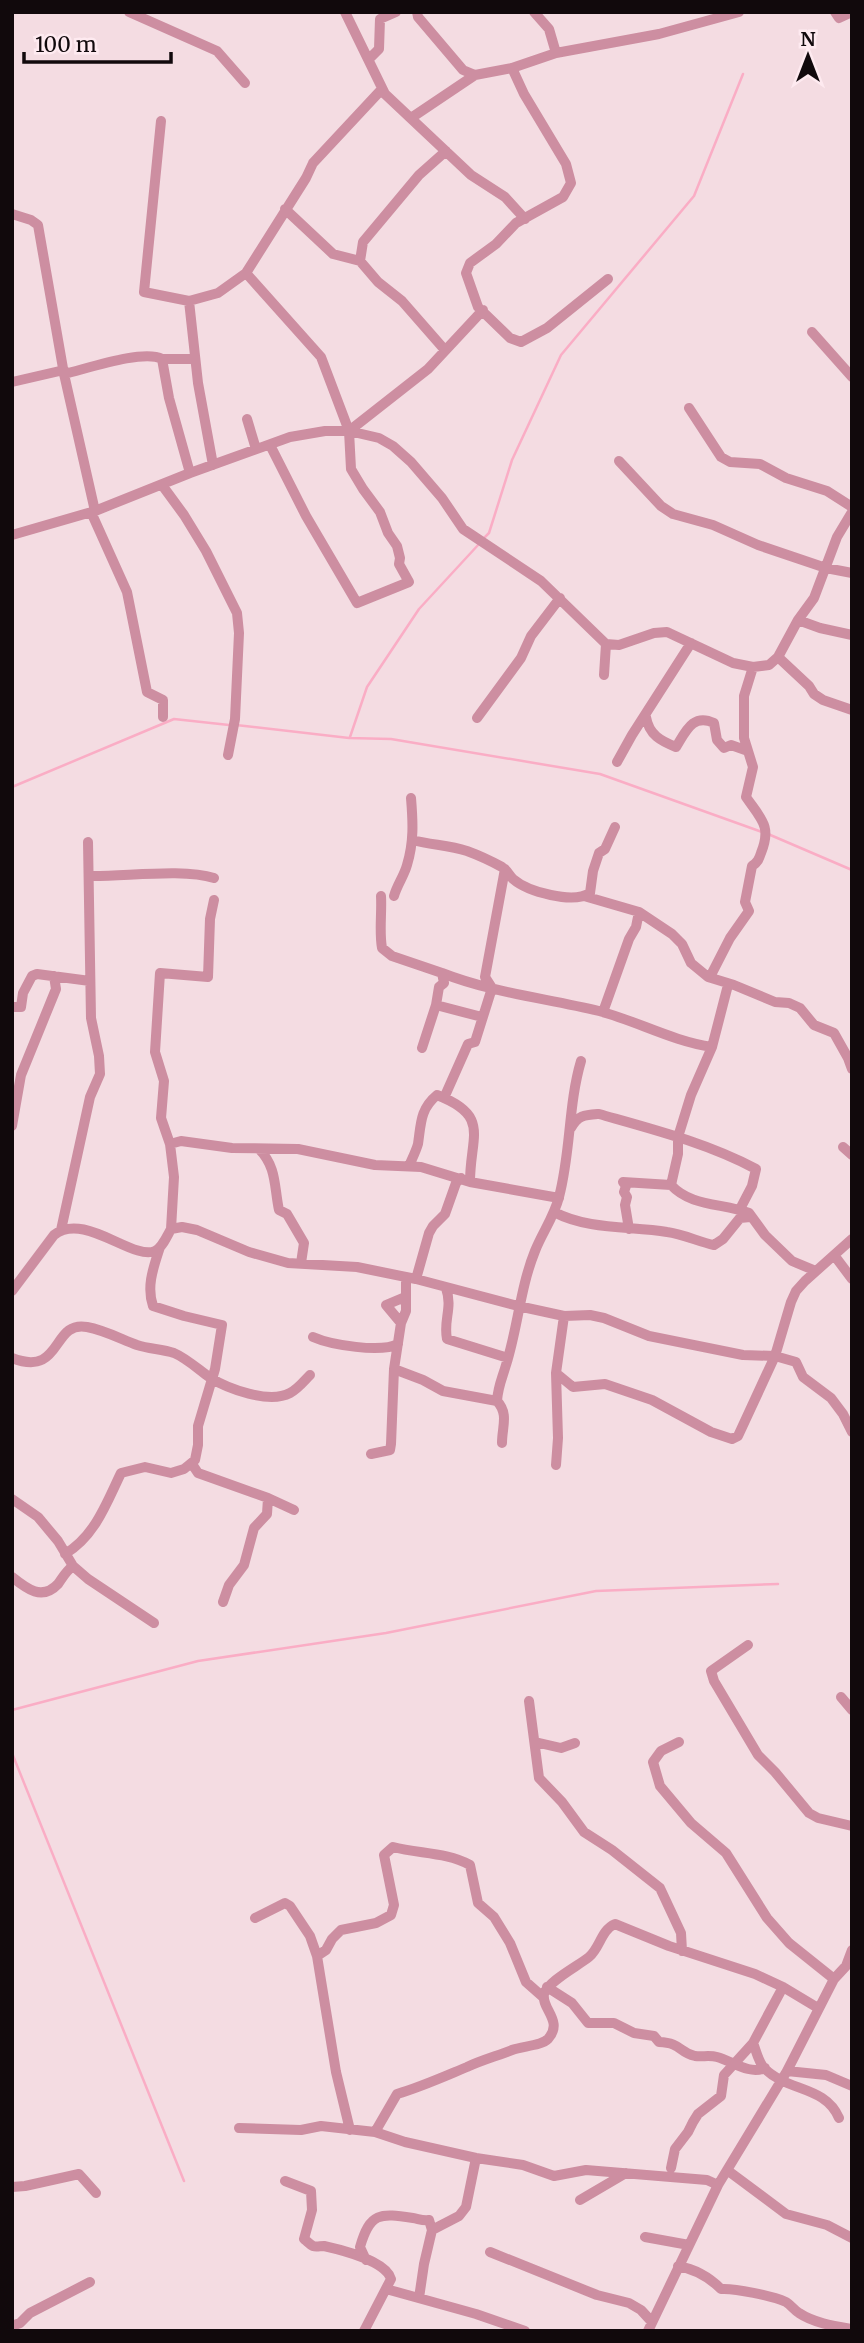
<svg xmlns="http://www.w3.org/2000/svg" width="864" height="2343" viewBox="0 0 864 2343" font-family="Merriweather,serif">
	<rect width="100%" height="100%" fill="#f4dce2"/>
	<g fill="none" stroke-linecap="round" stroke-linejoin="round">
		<path stroke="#faadc5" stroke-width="2.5" d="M483,539L489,533L512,460L561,355L694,196L743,74
			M236,725L349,738L391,739L600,774L762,832
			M350,737L367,687L419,609L479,544
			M12,787L174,719L229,725
			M768,834L852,870
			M12,1710L198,1661L386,1633L596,1591L778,1584
			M12,1753L184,2181"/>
		<path stroke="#cd8ea1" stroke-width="10" d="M129,12L217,51L245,83
			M345,12L385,94L471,175L505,197L525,219
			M417,12L418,17L463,70L475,75L512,68L556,53L549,29L534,12
			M835,12L839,18L852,12
			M556,53L659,34L739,12
			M369,59L379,49L380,19L396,12
			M512,68L524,94L566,164L571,183L563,197L516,223L496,244L470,263L466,273L478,307L510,338L521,342L547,328L608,279
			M411,118L475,75
			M161,121L144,292L189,301L218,293L246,273L306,178L313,163L382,89
			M285,209L333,254L360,261L378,282L402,301L444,349
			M12,214L31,220L38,225L64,374L95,511
			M360,261L363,242L419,175L446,151
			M246,273L321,357L349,431L351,469L363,489L380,512L388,533L397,546L400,558L399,564L409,582L357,603L306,516L270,445
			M189,301L198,383L213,465
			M812,332L852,377
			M162,359H195
			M64,374C86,369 143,349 162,359L169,398L190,473
			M12,382L64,370
			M689,408L721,457L730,462L760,464L786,478L827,491L852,507
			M247,419L256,449
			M349,431L428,369L483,310
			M619,461L661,506L673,514L713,525L758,545L826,568L852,573
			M162,485L184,515L206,551L237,613L239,633L235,719L228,755
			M91,512L127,592L147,692L163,700V717
			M12,535L95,511L190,473L290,437L325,431H349L379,438L393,446L411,462L442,498L463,529L541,581L606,644L619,645L654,633L667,632L733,663L753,667L769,665L778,657L798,620L814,598L837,537L852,512
			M798,620L820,628L852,635
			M778,657L809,686L814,694L823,700L852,710
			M604,675L606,644
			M646,717C649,735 661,741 676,747C686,731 693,713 714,723L717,740L724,748L731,745L748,751
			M477,718L521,658L531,636L560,598
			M617,762L632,735L691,643
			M413,840C431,845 448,845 467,851C478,855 491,861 502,867C507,870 509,875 513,879C528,892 573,904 590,893L593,871L599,853L605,849L615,827
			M89,876C123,877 183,868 214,878
			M381,896C382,914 379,931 382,948L392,956L442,973L444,983L439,987L436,1005L482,1017
			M394,896C397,885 404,876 407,865C414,842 413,822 411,798
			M584,896L639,912L672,934L682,944L691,963L708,977L734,985L775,1002L789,1003L800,1008L814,1025L834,1033L848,1058L852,1069
			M442,973C493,993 546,998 599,1011C637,1021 672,1041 712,1047
			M710,977L730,938L749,911L745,902L752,866C758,862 759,859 761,853C772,826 761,819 746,797L753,767L744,738V696L753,667
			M12,1007H21L23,993L32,976L37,974L90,981
			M603,1012L629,939L636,927L639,912
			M422,1048L436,1005
			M444,1098L468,1044L475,1042L492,988L485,977L505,869
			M12,1126L21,1075L56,989L54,976
			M571,1128C578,1115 585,1115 599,1114C652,1129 707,1143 756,1169L752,1186L740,1209
			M170,1144L181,1141L232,1148L298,1149L375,1165L421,1167L470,1182
			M843,1147L852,1155
			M259,1149C277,1167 274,1187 279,1210L287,1214L304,1243L301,1263
			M409,1166C412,1159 416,1151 418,1144C421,1124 420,1109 437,1095C491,1116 470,1136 470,1182L559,1198
			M671,1185L678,1154V1137L691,1095L712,1047L728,985
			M554,1212C588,1230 630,1226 667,1232C683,1234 699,1242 714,1245L723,1239L740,1218L750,1217
			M171,1229L174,1177L170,1144L161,1118L164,1081L155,1052L160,973L208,977L210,919L214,900
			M629,1229L625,1205L627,1197L624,1192L626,1186L623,1182L671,1185C691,1207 723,1203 749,1213L765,1235L792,1261L816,1271
			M61,1230L90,1097L100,1074L99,1056L91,1018L88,842
			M834,1255L852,1279
			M416,1279L429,1233L433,1226L445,1214L456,1183L461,1178
			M446,1288C453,1308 443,1320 447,1339L508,1358
			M12,1291L54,1235C84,1211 133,1261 155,1251C162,1248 167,1236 171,1229L182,1227L197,1230L249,1252L288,1263L357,1267L416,1279L518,1306L564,1316L590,1315L604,1318L649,1336L743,1355L775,1356L796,1362L803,1377L831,1398L843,1414L852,1432
			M401,1323L386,1305L405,1297
			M313,1337C331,1345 381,1353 398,1344
			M12,1358C63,1378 51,1320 87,1327C104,1330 121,1339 137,1345C149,1349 162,1349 174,1353C186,1358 198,1369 209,1377C228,1389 269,1404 290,1393C298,1389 304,1381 310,1375
			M394,1369L423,1380L443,1391L497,1401
			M556,1373L573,1387L605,1384L652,1400L711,1432L732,1439L738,1436L775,1356L791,1302L796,1291L805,1281L852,1239
			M502,1443C502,1427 509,1414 497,1401C498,1386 502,1379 506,1365C518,1327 520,1288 535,1251C542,1233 554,1217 559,1197C571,1152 568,1105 581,1061
			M371,1454L390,1450L391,1444L394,1369L401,1323L406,1311V1278
			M192,1464L198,1473L268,1498L294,1510
			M556,1465L558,1438L556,1373L564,1316
			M12,1499L38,1517L58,1541L73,1566L88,1579L154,1623
			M65,1554C95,1536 106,1504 121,1473L145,1467L171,1473L184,1469L195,1460L198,1445V1426L215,1369L222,1325L184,1316L153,1306C146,1286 154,1266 160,1247
			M12,1577C27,1589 42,1601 58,1584C63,1577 66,1571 73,1566
			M223,1602L229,1585L244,1565L254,1528L267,1514L268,1498
			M748,1645L711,1671L714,1681L758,1755L775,1772L809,1813L818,1818L852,1826
			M841,1697L852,1710
			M529,1701L539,1778L562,1802L584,1832L612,1850L660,1888L681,1933L682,1951
			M535,1742L561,1748L575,1743
			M679,1742L661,1751L653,1762L660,1786L691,1823L726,1853L767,1918L789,1943L834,1979
			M255,1918L285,1903L290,1906L310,1936L317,1956L336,2072L350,2130
			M317,1956L326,1950L332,1939L341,1930L376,1923L391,1915L394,1905L384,1855L393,1847C419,1854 446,1852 470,1865L478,1903L494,1917L510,1943L526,1982L543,1997
			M547,1987L572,2003L588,2023H614L634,2033L654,2036L659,2042C682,2043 678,2052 695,2056C702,2057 710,2055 717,2057C732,2061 749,2075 765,2068
			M753,2043C756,2050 758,2061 764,2068C787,2092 825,2085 839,2118
			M787,2071L826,2075L852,2086
			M239,2128L301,2130L321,2126L375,2132L405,2142L476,2158L523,2165L554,2176L586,2170L707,2180L718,2185
			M375,2132L397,2094C421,2087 443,2077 467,2067C482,2060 497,2056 512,2050C522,2046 541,2046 548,2039C564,2021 541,2009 544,1994C548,1981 578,1966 589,1957C600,1948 601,1930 615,1924L669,1946L755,1974L783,1987L818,2008
			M671,2168L675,2149L688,2132L693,2122L698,2114L721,2096L724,2075L753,2043L783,1987
			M727,2170L786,2214L827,2225L852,2238
			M285,2181L311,2191L312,2210L304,2239C307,2241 309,2244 313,2246C316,2247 320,2246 324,2246C342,2250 386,2261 391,2279L364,2331
			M12,2187L25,2186L79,2174L96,2193
			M580,2200L626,2173
			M432,2230L459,2216L466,2207L476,2158
			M645,2237L689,2245
			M490,2252L597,2295L629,2303L641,2310L652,2322
			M366,2260L360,2247C370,2212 380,2213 413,2218C419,2219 423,2221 429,2220L432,2230L424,2264L419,2298
			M678,2266C695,2269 708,2276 721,2289C735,2288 772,2296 786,2302C791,2305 794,2310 799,2313C814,2323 834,2326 852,2329
			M386,2289L476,2314L525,2331
			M12,2326L20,2323L30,2313L90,2282
			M648,2331L718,2185L787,2071L834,1979L846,1966L852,1950"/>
	</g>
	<rect width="864" height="2343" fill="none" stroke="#11090c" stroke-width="28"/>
	<g transform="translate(808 56)" stroke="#feeaf0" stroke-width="5" paint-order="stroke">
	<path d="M0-5L12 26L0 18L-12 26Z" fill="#11090c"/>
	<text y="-10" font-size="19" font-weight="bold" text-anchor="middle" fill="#11090c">N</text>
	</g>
	<path d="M24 52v10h147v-10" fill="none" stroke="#11090c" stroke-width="3.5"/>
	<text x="35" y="52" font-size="21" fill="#11090c" stroke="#feeaf0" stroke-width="5" paint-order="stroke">100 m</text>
</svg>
